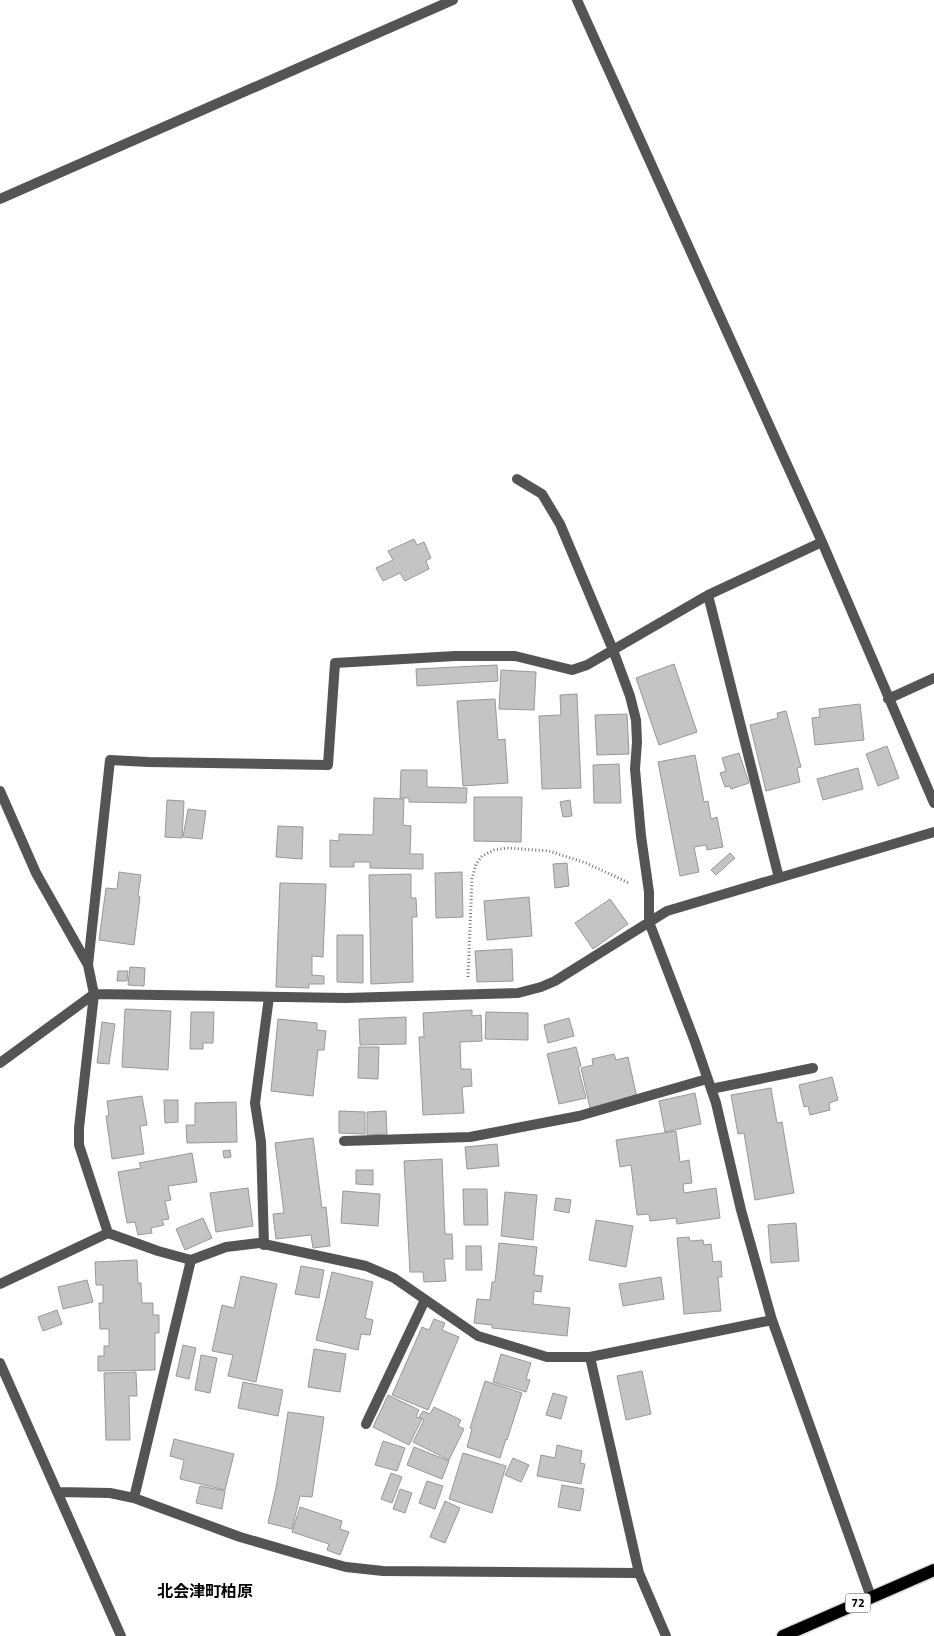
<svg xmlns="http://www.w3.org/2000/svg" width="934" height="1636" viewBox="0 0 934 1636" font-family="'Titillium Web','Noto Sans JP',sans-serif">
	<rect width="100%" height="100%" fill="#fff"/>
	<path fill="#c4c4c4" stroke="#989898" d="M414,539L417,545L424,542L431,558L426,561L429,569L405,581L400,573L383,581L376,568L393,560L388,551Z
		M674,664L697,732L659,745L636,678Z
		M497,665L498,681L417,686L416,669Z
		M501,670L536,672L534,710L499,709Z
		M577,694L581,788L542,789L539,716L561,715L560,695Z
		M495,699L498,740L505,739L508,783L463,786L457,701Z
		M860,704L864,740L815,745L812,718L820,717L819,709Z
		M786,711L801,767L797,768L800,782L766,791L750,725L778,718L777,713Z
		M627,714L629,754L597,755L595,715Z
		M887,746L899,778L878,786L866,754Z
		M739,753L749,783L731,789L730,786L725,787L720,773L726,771L722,758Z
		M695,755L704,802L708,801L711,819L717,817L723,847L707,850L706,845L694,847L699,872L680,876L658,762Z
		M619,764L621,803H594L593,765Z
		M858,768L863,789L823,800L817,779Z
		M401,770H427V787L467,788L466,803L409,802V798H400Z
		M474,797H522L521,842L474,841Z
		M374,798L404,799L403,825L411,826L410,854H423V869L370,868V862H354V867H330V840L339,841V834L373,835Z
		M167,800L184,801L182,838L165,837Z
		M570,800L572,816L563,817L560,802Z
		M188,809L206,811L202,839L183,837Z
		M278,826L303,827L302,859L276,857Z
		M730,853L735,858L716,875L711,870Z
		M567,863L569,886L555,888L553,864Z
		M119,872L141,875L138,896L140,897L134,945L99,940L106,888L117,889Z
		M462,872L463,917L436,918L435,873Z
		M411,874V898H416L417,917H412L413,982L371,984L369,875Z
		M280,883L326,884L323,957L312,956V975L324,976V984H309V988L276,987Z
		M529,897L532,936L487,940L484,901Z
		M610,899L628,924L593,949L575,923Z
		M337,935H363V983L337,982Z
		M512,949L513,981L477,982L475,951Z
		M130,967L145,968L144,986L128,985Z
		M118,971H128L127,981H117Z
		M125,1009L171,1011L168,1070L122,1067Z
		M472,1010V1016L481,1015L482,1041L460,1042L461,1069H471L472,1086L462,1087L464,1113L423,1115L419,1037H424L423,1013Z
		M191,1012H214L213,1043H203V1049H190Z
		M486,1012L528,1013V1040L485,1039Z
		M406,1017V1044L360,1045L359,1019Z
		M569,1018L574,1036L548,1043L544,1025Z
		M278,1019L317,1023V1030L326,1031L324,1050H318L313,1096L271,1091Z
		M102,1022L115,1024L109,1064L97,1063Z
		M359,1047H379L378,1079L358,1078Z
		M576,1047L581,1066L578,1067L586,1098L559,1104L547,1054Z
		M614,1054L616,1060L628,1057L637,1098L590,1108L581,1068L593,1065L592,1059Z
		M832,1077L838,1100L829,1103L830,1110L810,1115L808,1106L804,1107L799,1085Z
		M771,1088L777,1123L782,1122L794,1193L755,1200L744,1133L738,1134L731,1095Z
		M695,1093L701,1124L665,1132L659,1101Z
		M142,1096L147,1125L140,1126L144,1154L112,1159L106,1116H109L107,1101Z
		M164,1100H178V1122L165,1123Z
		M236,1102L237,1142L187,1143L186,1125H195V1103Z
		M339,1111L365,1112V1134L339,1133Z
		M386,1111L387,1134L367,1135V1112Z
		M676,1131L680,1162L689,1160L692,1183L683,1184L684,1193L716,1188L720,1218L677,1224L676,1218L650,1221L649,1214L637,1215L631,1165L620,1167L616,1140Z
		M313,1138L322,1208L326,1207L330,1246L313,1248L311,1235L276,1239L273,1214L284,1213L275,1143Z
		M497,1144L499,1166L467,1169L465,1147Z
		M230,1150L231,1157L224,1158L223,1151Z
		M192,1153L197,1182L168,1186L171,1200L165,1201L169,1219L162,1220L164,1225L151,1228L152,1233L138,1235L135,1222L127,1223L118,1172L141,1168L139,1163Z
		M442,1159L445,1234H452L453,1259H444L446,1281L424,1282L423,1272H410L404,1161Z
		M356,1170H373V1185L356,1184Z
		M248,1188L253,1226L216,1232L210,1193Z
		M463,1189H487L488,1225H464Z
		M343,1191L380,1194L378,1226L341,1223Z
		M505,1192L537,1195L533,1240L501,1236Z
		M556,1198L571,1200L569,1213L554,1210Z
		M203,1218L212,1238L185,1250L176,1229Z
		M596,1220L633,1226L626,1267L589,1260Z
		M796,1223L799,1261L771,1263L768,1225Z
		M689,1237L690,1241L703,1240L704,1245L711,1244L713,1262L721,1261L722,1277H718L721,1311L684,1314L677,1238Z
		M499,1243L537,1247L534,1275L543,1276L541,1292L534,1291L533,1304L570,1308L567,1336L492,1328V1325L474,1323L477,1299L490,1300L492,1282H495Z
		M466,1246H481L482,1270H466Z
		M137,1260L138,1283H141L142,1303H153V1315H159V1333H155V1370L98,1371V1356H104V1346H109V1329H100L99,1303H103V1285H96L95,1262Z
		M301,1266L324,1270L319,1298L295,1294Z
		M332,1272L373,1282L365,1318L373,1320L370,1335L361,1334L358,1350L316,1340Z
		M241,1276L277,1284L256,1382L228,1376L233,1355L212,1351L222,1305L234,1308Z
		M661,1277L664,1299L623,1306L619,1284Z
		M87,1280L93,1302L63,1309L58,1287Z
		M57,1310L62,1324L43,1331L38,1317Z
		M434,1319L445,1323L442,1330L459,1337L428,1410L392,1395L422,1327L429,1330Z
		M183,1345L196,1348L189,1379L176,1376Z
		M314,1349L346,1354L340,1392L308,1387Z
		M501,1354L531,1363L526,1379L530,1380L526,1392L493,1382Z
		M201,1355L217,1358L210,1393L195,1390Z
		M642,1371L651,1414L626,1420L617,1376Z
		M136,1372L137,1396H129L130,1440H106L104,1373Z
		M485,1381L522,1393L507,1440L506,1439L500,1458L467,1447L472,1429L470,1428Z
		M243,1382L283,1390L278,1416L238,1408Z
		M553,1393L567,1397L561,1419L546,1415Z
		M388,1395L419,1410L416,1417L422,1419L409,1445L373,1427Z
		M434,1407L461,1420L458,1426L464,1429L449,1460L413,1442L424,1420L419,1417L423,1411L430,1414Z
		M288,1412L324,1417L312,1497L300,1496L292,1529L268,1523L276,1488Z
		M174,1439L234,1454L225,1490L180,1479L184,1460L170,1456Z
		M383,1441L405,1448L397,1471L375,1465Z
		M557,1445L582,1451L580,1463L585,1464L581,1484L537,1476L541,1455L555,1458Z
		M414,1447L449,1461L442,1479L407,1465Z
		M463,1453L506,1466L492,1513L449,1499Z
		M513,1458L529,1465L521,1482L505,1475Z
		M391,1473L402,1477L392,1503L381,1499Z
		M427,1481L443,1486L435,1509L419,1503Z
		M562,1485L584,1489L580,1511L558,1507Z
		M200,1486L225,1491L222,1509L196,1503Z
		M400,1489L412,1493L405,1513L393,1509Z
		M445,1501L460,1508L445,1543L430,1537Z
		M300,1507L342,1521L340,1529L349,1532L340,1555L327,1550L329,1544L292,1532Z"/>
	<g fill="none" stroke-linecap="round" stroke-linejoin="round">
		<defs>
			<path id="primary" d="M783,1636L934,1570"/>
		</defs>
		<use href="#primary" stroke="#dbdbdb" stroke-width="15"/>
		<path stroke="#767676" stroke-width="3" stroke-dasharray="1 2.5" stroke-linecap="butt" d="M468,977L472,879L476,864L482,856L494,850L507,848L549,851L586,863L629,883"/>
		<path stroke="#545454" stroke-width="10" d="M366,1424L425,1300"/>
		<path stroke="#545454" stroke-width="10" d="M577,0L822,542L934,803
			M0,199L453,0
			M517,479L542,494L560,524L613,650L630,696L636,720L637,742L635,769L641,836L649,892V922L695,1042L716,1103L741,1210L772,1320L871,1597
			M822,542L708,595L587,665L572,670L515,656H455L335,663L328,765L148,762L110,760L88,965L94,994L346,998L518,993L541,987L555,981L667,911L934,832
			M708,595L779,878
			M888,699L934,678
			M0,791L36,873L88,965
			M94,994L79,1128V1145L108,1233L158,1251L191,1260L226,1247L259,1243L366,1266L394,1278L478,1336L547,1357H590L772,1320
			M0,1063L94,994
			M711,1089L813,1068
			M344,1141L470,1137L579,1116L707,1079
			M264,1245L261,1142L255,1103L269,997
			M0,1284L108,1233
			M590,1357L639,1573L666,1636
			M0,1363L121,1636
			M57,1492L110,1493L134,1498L240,1537L302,1555L346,1567L383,1571L639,1573
			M134,1498L191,1260"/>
		<use href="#primary" stroke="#000" stroke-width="12"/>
	</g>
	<g text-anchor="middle" stroke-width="4" stroke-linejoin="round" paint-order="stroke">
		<rect fill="#fff" stroke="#4c4c4c" stroke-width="1" x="845.5" y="1593.5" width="25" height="19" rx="4"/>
		<g font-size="12" font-weight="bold" fill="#000">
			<text x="858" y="1607">72</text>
		</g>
		<g font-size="16" font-weight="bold" fill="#000" stroke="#fff">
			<text x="205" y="1597">北会津町柏原</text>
		</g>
	</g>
</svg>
